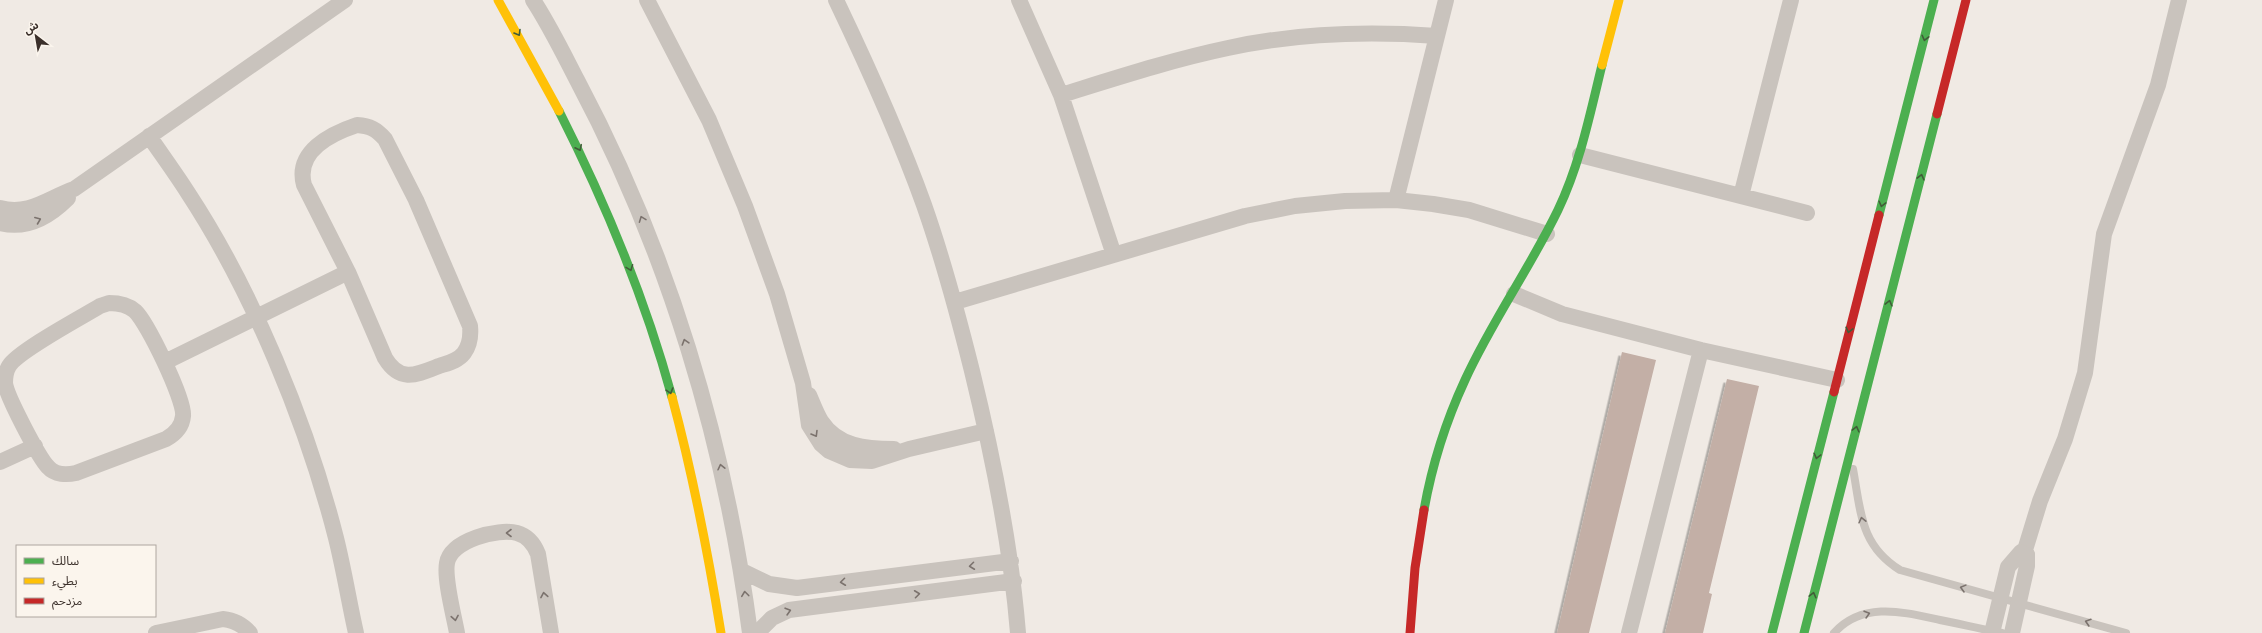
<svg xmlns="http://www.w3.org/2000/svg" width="2262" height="633" viewBox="0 0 2262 633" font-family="Roboto,'Noto Sans Arabic',sans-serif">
	<defs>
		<filter id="shadow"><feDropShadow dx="-3.5" dy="3.5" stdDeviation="0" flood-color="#0004"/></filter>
	</defs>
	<rect width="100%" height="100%" fill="#f0eae4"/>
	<path fill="#c3afa6" filter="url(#shadow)" d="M1622,352L1656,360L1589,633H1557Z
		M1727,379L1759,386L1709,593L1712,594L1703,633H1665Z"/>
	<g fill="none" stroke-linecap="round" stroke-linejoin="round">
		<path stroke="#c9c3bd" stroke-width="8" d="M1853,469C1861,512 1860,545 1900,570L2126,633
			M1834,633C1863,601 1903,612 1940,620C1960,624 1981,629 2002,633"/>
		<path stroke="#c9c3bd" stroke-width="16" d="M533,0C550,26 563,53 577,80C668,251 725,441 750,633
			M647,0L709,120L745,206L777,294L803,383L809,425L821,444L829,451L850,460L872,461L909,449L986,431
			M836,0C868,67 899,135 924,205C943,259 958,315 972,371C993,457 1011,545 1018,633
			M1019,0L1061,95L1114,255
			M1061,95C1116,78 1171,60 1228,48C1297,33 1367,31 1437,36
			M357,125C370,126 376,129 385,139L416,200L470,326C471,336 470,345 464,353C458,361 448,363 439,366C416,375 400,383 385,358L348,272L304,185C295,152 330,134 357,125Z
			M149,136C162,155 176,174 188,193C253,292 307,424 336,538C344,570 349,602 356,633
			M1580,155L1807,213
			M1741,196L1791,0
			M1396,200L1446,0
			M0,208C29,216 48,198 74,189L345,0
			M0,223C27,230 49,217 68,198
			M1514,294L1562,314L1701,350L1837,380
			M955,302L1245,216L1295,206L1345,201L1396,200L1433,204L1469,210L1547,234
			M109,303C118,303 127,304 135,311C147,322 185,400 183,416C182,427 175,434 166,439L76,473C67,475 55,475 48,467C39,458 6,395 5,383C5,378 6,371 9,366C18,351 82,317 100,306Z
			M165,362L348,272
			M809,395C813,404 816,413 821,421C838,447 866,449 894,449
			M0,462L35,446
			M2027,555L2025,550L2040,501L2065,439L2085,373L2104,234L2158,85L2179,0
			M742,571L769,584L797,588L1011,561
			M156,633L223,619C234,620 242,624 250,633
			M457,633C454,616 444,579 447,563C451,540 498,528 517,533C528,536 534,544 538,554L551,633
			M757,633L772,618L789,610L1014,581
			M1629,633L1701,350"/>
		<path stroke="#4caf50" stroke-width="9" d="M559,111C605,202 645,298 672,397
			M1879,215L1934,0
			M1424,510C1432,465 1446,421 1465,380C1492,321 1530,268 1558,210C1580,164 1590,114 1602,65
			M1772,633L1834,392
			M1804,633L1937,114"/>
		<path stroke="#ffc107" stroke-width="9" d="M498,0L559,111
			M1602,65L1619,0
			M672,397C693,475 708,553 721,633"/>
		<path stroke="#c62828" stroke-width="9" d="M1937,114L1966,0
			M1834,392L1879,215
			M1410,633L1415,568L1424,510"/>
		<path stroke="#c9c3bd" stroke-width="16" d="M1992,633L2008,567L2021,552
			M2012,633L2027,566V555"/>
	</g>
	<defs><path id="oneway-chevron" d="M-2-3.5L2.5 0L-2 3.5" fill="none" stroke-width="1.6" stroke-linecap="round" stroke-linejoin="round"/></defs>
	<g stroke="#415c38">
		<use href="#oneway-chevron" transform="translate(518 33) rotate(59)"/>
		<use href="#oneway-chevron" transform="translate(1925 38) rotate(104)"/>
		<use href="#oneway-chevron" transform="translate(579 148) rotate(64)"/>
		<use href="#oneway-chevron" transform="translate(1921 177) rotate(-76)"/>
		<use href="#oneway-chevron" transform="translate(1882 204) rotate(104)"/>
		<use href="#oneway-chevron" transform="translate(630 268) rotate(69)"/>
		<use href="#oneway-chevron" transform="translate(1889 303) rotate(-76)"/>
		<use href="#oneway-chevron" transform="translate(1849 330) rotate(104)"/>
		<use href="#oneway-chevron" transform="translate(670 391) rotate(73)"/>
		<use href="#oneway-chevron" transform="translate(1856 429) rotate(-76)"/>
		<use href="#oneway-chevron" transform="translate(1817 456) rotate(104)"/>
		<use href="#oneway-chevron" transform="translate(1813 595) rotate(-76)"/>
	</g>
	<g stroke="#7b726d">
		<use href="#oneway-chevron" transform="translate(642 219) rotate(-111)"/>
		<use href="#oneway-chevron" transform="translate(38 220) rotate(-22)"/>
		<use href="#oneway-chevron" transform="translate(685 342) rotate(-107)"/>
		<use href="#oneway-chevron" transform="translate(815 434) rotate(59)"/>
		<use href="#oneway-chevron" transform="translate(721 467) rotate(-103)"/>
		<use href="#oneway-chevron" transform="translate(1862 520) rotate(-103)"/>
		<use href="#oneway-chevron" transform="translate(509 533) rotate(180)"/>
		<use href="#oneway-chevron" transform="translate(972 566) rotate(173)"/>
		<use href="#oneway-chevron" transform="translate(843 582) rotate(173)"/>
		<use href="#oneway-chevron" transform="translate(1963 588) rotate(-165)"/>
		<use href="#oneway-chevron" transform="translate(745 594) rotate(-97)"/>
		<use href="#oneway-chevron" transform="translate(917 594) rotate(-7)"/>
		<use href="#oneway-chevron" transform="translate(544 595) rotate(-100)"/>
		<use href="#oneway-chevron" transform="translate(788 611) rotate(-16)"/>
		<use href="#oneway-chevron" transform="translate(1867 614) rotate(-16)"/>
		<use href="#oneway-chevron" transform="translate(455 618) rotate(80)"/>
		<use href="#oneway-chevron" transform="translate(2088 622) rotate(-163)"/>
	</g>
	<rect x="16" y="545" width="140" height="72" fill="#fbf5ed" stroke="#aea69f"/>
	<rect x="24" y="558" width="20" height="6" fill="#4caf50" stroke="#aea69f"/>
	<text x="52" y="565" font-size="12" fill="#3b302b">سالك</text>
	<rect x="24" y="578" width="20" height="6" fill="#ffc107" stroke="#aea69f"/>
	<text x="52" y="585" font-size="12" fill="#3b302b">بطيء</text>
	<rect x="24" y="598" width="20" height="6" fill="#c62828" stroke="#aea69f"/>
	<text x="52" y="605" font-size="12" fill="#3b302b">مزدحم</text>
	<g transform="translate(36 36) rotate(329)" stroke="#fbf5ed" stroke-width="3" paint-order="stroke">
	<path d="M0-3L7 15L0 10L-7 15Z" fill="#3b302b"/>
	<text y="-6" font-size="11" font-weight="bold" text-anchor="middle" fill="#3b302b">ش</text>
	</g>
</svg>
